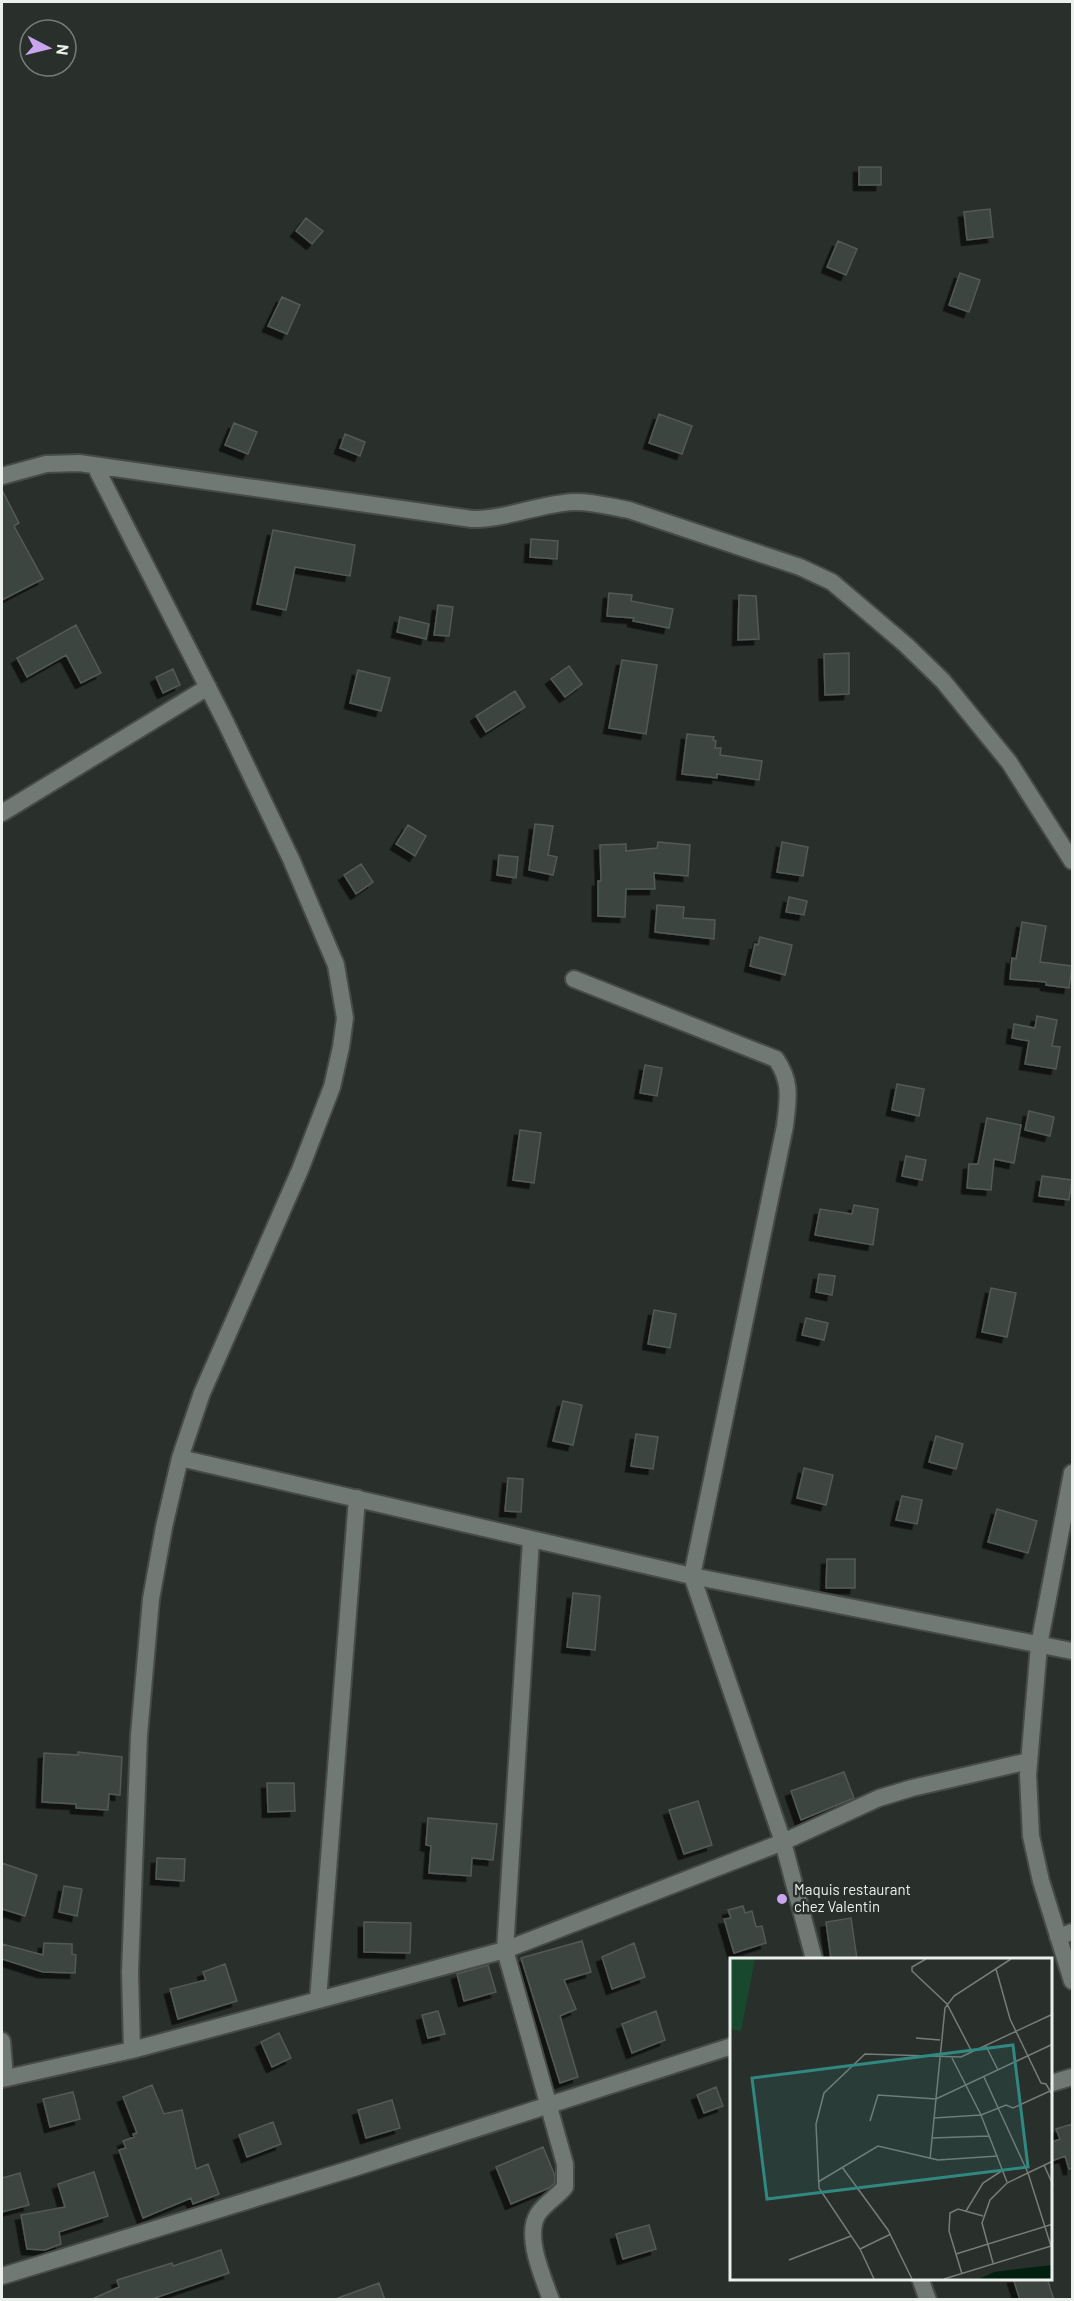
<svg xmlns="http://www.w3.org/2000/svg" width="1074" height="2301" viewBox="0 0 1074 2301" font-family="Barlow,sans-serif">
	<defs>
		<filter id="shadow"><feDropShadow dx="-5.5" dy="5.5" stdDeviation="0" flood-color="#0009"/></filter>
	</defs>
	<rect width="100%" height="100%" fill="#292f2b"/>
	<path fill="#3e4540" stroke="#525a55" stroke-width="1.5" filter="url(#shadow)" d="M859,167H881V185H859Z
		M990,209L993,237L967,240L964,212Z
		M306,218L323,231L312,244L296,231Z
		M838,241L857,249L846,275L827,267Z
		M960,273L980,280L969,312L949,305Z
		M282,297L300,305L287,334L268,326Z
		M659,414L692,426L682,454L649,443Z
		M234,423L257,432L248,454L225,445Z
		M345,434L365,442L360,456L340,448Z
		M2,490L19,523L14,526L43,579L2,600Z
		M273,530L355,545L350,576L295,567L286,610L257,604Z
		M531,539L558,541L557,559L530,557Z
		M609,593L632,595L631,601L673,609L669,628L633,621L634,618L607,616Z
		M739,595L756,596L759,639L738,640Z
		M438,605L453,607L449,636L434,635Z
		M400,617L429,624L426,639L397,632Z
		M76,625L101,673L81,683L66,655L27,677L17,658Z
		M849,653V694L825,695L824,654Z
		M622,660L657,665L646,734L609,728Z
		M569,666L582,684L565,697L551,679Z
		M173,669L180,685L163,693L156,677Z
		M358,670L390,678L381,711L350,703Z
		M515,691L525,707L486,732L476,716Z
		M687,734L714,737L713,740L716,741L715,748H721L720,755L762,761L759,780L717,774V778L682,774Z
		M535,824L553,826L548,855L557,857L553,875L529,870Z
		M408,825L426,836L415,856L396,844Z
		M658,842L690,845L688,876L654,873L655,889H626L625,917L598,916V881H601L600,845L626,844V851L657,848Z
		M782,842L808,847L803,876L777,872Z
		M499,855L518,857L516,878L497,875Z
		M361,864L373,882L356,894L344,875Z
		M789,897L807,901L804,915L786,912Z
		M657,905L684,907L683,918L715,920L714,939L655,932Z
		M1022,922L1046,926L1040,962L1072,966L1069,988L1046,985V982L1010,979L1012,958L1016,959Z
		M760,937L792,945L785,975L750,966L755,944L758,945Z
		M1037,1016L1057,1020L1052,1046L1060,1047L1056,1069L1025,1064L1029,1041L1012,1038L1014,1024L1035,1028Z
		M645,1065L662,1068L657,1096L640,1093Z
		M897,1084L924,1089L919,1116L892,1110Z
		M1029,1111L1054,1117L1050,1136L1025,1130Z
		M987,1118L1021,1125L1014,1163L994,1159L991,1190L967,1188L969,1164H978Z
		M520,1130L541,1133L534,1183L513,1180Z
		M906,1156L926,1160L922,1180L902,1176Z
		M1042,1176L1072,1180L1069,1200L1039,1196Z
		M854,1205L878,1209L873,1245L815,1235L820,1209L852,1214Z
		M819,1274L835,1276L832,1295L816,1292Z
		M991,1288L1016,1293L1007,1337L982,1332Z
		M654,1310L676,1314L670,1348L648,1344Z
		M806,1318L828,1323L824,1340L802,1335Z
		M563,1401L582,1405L573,1445L553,1441Z
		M636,1434L658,1437L653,1469L631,1466Z
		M936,1436L963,1444L956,1469L929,1462Z
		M804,1468L833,1475L826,1505L797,1498Z
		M508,1478L523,1479L521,1512L505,1511Z
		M902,1496L922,1500L917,1524L896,1520Z
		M997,1509L1037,1521L1028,1553L988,1542Z
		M827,1559H855V1588H826Z
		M573,1593L600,1596L595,1650L567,1647Z
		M78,1752L122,1757L120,1795L109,1794L108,1810L76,1808V1804L42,1802L44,1753L78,1755Z
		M844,1772L854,1798L801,1820L791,1791Z
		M267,1783H294L295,1811L268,1812Z
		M698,1801L712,1845L684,1854L669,1810Z
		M428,1818L497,1824L493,1860L472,1858L471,1876L429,1873L431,1846L426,1845Z
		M157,1858L185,1859L184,1881L156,1879Z
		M2,1863L37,1875L25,1916L2,1909Z
		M64,1886L82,1889L77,1916L59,1912Z
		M743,1906L745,1913L752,1911L756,1927L762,1926L766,1943L734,1953L724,1919L731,1918L728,1910Z
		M851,1918L857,1959H831L826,1922Z
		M364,1922L411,1923L410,1953L364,1952Z
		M582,1941L591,1972L564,1980L576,2009L560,2016L578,2077L560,2083L521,1958Z
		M44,1943L72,1944V1954L76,1955L75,1973L43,1972L2,1959V1944L43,1955Z
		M634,1943L645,1977L612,1989L602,1957Z
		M225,1964L237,2001L178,2019L170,1989L206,1980L203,1972Z
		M488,1965L496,1992L464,2001L457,1974Z
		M438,2011L445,2034L428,2038L422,2015Z
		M656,2011L665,2040L632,2053L622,2024Z
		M279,2033L291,2058L272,2067L261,2042Z
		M152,2085L164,2114L182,2110L196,2169L208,2164L219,2194L193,2204L191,2198L143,2218L119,2150L126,2148L123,2141L134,2137L133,2134L137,2133L123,2097Z
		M716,2087L723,2106L704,2113L697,2095Z
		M73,2092L80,2119L50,2127L43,2099Z
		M392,2100L400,2128L366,2138L358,2110Z
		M273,2122L281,2144L247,2157L239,2135Z
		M1072,2124V2169H1069L1065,2156L1052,2161V2142L1060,2139L1056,2129Z
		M543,2147L555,2176V2183L549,2188L511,2204L496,2167Z
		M94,2172L108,2216L59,2232L61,2244L45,2250L27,2249L21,2215L65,2207L58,2184Z
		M20,2173L29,2205L2,2212V2178Z
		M649,2225L656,2249L623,2259L616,2234Z
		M221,2250L229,2273L149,2300H90L119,2287L117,2280L172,2263L173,2266Z
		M1013,2278H1047L1054,2300H1020Z
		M379,2283L385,2300H339L338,2298Z"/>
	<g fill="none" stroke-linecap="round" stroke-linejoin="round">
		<defs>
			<path id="minor" d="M95,466L225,721L291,859L336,965L345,1018L341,1047L332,1087L300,1170L202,1393L180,1458L164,1527L151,1599L139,1735L130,1972L132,2050
				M2,476L46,464L79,463L472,519C507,519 539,504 573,502C592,501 611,507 629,510L800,567L832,582L906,645L943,681L1009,762L1072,861
				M2,813L208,687
				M574,979L776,1059C792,1082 788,1099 785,1126L692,1576L783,1842L814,1959
				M180,1458L692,1576L1072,1651
				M1072,1473L1039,1645L1028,1775L1031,1836L1041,1881L1072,1981
				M531,1540L505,1950L565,2164V2187C557,2197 545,2203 538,2214C524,2236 543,2277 551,2300
				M1058,1937L1072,1932
				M318,2000L357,1498
				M2,2041L5,2078
				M2,2079L132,2050L505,1950L783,1842L879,1798L912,1788L1029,1761
				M1052,2083L1072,2077
				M2,2276L357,2167L732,2046
				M920,2278L928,2300"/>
		</defs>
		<use href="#minor" stroke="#464b47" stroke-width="20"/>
		<use href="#minor" stroke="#717974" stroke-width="16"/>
	</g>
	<circle fill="#c9a5ee" stroke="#292f2b" stroke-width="2" cx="782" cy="1899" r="6"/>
	<g text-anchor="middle" stroke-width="5" stroke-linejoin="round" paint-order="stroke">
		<g font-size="15" fill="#ecf0ed" stroke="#292f2b" text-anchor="start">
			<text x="794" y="1895">Maquis restaurant<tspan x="794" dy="17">chez Valentin</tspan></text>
		</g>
	</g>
	<g transform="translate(730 1958)">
		<rect width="322" height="322" fill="#292f2b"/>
		<path d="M0,1H25L11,73L0,71Z" fill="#18482e"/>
		<path d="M322,307V321H249L264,314Z" fill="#01200f"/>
		<path fill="none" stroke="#777c79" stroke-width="1.5" d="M196,1L182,9V13L217,46L242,94M266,11L280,61L311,125L316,126L323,138M186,80L210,82M256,88L268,112M222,100L251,157L277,224M254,119L298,215L321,288M204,160L251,157L276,147L283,150L320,133M140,163L148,137L206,141L323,86M202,180L259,178M200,201L215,50L224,38L281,1M314,207L323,227M112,209L158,272L182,321M88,224L148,188L208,202L268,198M236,253L253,225L273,212M130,291L161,276M226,296L323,266M59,302L121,278M263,305L252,265L260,242L277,225L323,203M232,316L219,273L220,255L228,251L253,258M144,321L130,291L89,230L86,166L94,135L135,96L231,99L323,56M214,321L321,288"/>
		<path fill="#308881" fill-opacity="0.15" stroke="#308881" stroke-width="3" d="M283,87L298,209L37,241L22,120Z"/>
		<rect width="322" height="322" fill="none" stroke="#ecf0ed" stroke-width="3"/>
	</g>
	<rect width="1074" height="2301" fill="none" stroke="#ecf0ed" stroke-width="6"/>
	<g transform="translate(48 48) rotate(97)"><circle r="28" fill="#292f2b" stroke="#777c79" stroke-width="1.5"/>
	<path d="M0-4.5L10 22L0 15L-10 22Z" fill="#c9a5ee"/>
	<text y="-9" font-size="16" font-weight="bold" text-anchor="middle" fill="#ecf0ed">N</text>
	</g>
</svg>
